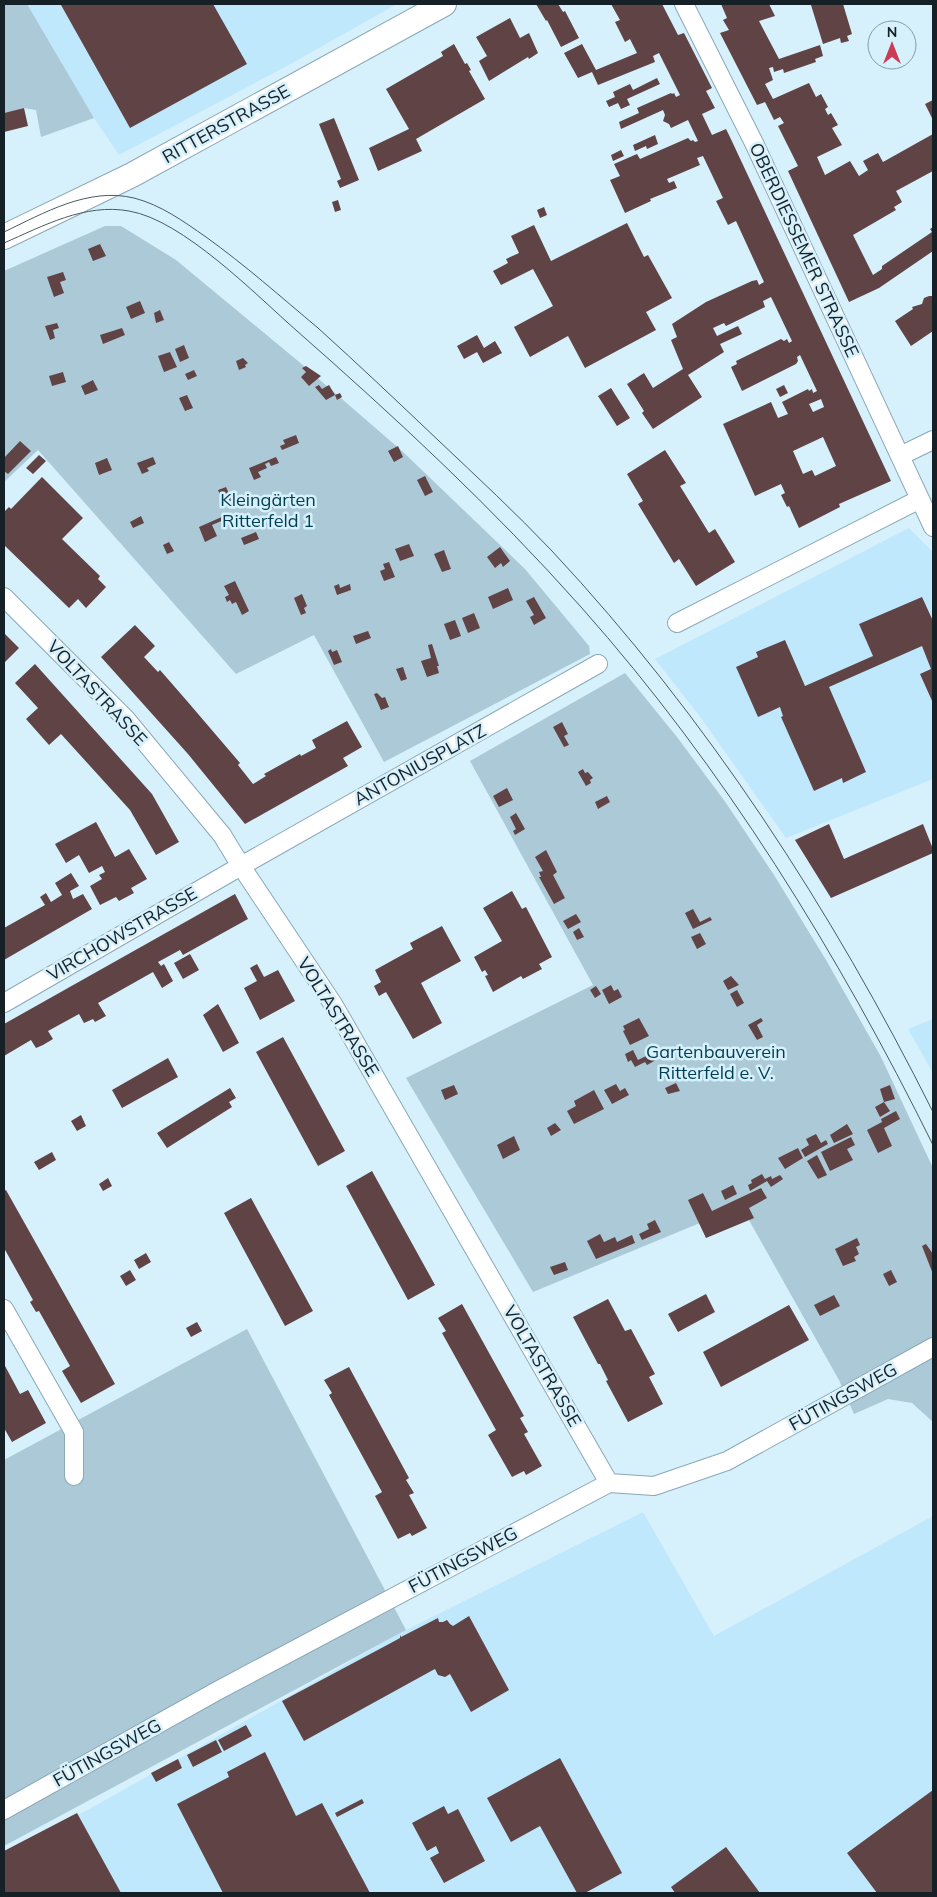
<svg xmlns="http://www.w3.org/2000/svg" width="937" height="1897" viewBox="0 0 937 1897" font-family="Mulish,sans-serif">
	<rect width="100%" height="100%" fill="#d6f0fc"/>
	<path fill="#c0e8fc" d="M27,4H397L287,66L119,155L94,118Z
		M909,528L933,552V779L786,838L701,718L655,659Z
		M933,1019V1073L908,1029Z
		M643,1512L714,1636L933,1516V1893H4V1854L93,1807L406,1630Z"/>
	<path fill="#acc9d7" d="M4,4H27L94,118L41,137L36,110L24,108L4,113Z
		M105,226H121L176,260L298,361L402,451L525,569L589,646L590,654L384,762L314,635L236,674L38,450L4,482V271Z
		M625,673L677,737L726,803L774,875L826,960L880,1055L933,1168V1422L912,1403L888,1399L854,1414L839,1380L741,1206L533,1292L406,1078L593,985L470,761Z
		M247,1329L406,1630L4,1846V1460Z"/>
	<path fill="#5f4345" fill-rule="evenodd" d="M64,4H213L247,64L130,128L61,5Z
		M536,4H558L563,12L565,11L579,38L561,47L547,20L546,21Z
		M611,4H662L678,35L684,33L712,88L706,91L715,108L702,114L712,135L726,129L729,135L891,481L839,504L840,507L799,528L789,506L787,507L781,495L785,493L781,484L755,496L723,424L771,402L778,418L788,414L782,402L808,389L809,391L812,389L813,393L817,391L800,355L797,357L798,361L796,364L742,391L731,367L737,364L736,361L781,339L784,341L787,339L789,343L792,341L771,297L763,301L765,307L726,326L724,323L713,328L717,336L738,326L742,334L720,344L724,352L688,375L702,397L653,429L642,413L644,411L627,384L644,373L653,388L683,369L671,340L677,337L672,324L706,302L752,281L757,280L759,285L764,282L736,221L728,225L716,201L723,198L703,156L697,158L700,165L667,179L669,183L674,181L677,188L650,199L651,201L625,213L610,180L620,176L614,164L637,154L640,159L688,138L691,141L693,140L695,142L698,141L688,120L671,128L669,124L663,121L665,115L663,110L621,129L619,122L639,113L637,108L671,93L672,94L674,93L676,97L680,95L659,53L653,56L655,62L598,85L592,72L578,78L564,53L582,44L596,70L637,53L630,39L625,42L615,22L620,20ZM821,399L824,407L813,412L809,404ZM823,437L836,466L815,476L812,470L803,474L793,451Z
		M721,4H769L775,16L759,21L779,59L820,45L823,56L815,59L816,62L784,73L783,69L774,72L773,67L769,68L773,80L765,84L773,99L809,83L816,97L821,94L828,107L825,109L828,115L831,113L838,125L832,128L842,145L817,157L825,175L850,161L859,176L868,170L863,161L878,153L883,162L933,134V171L896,191L902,202L894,207L896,210L853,235L873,275L882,269V266L932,232L930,229L933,227V251L879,288L849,302L788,171L798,166L778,126L784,123L780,117L774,120L765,102L757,105L720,33L729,30L723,20L727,18Z
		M814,4H843L852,34L847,36L849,41L841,43L840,38L823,44L811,5Z
		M510,18L520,38L529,33L538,53L529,59L528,57L489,81L479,61L487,56L476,37Z
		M454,44L465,64L467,63L471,70L469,71L485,99L416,139L422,151L378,171L369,148L409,129L386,89L443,56L441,52Z
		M657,78L660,84L627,99L630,105L621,109L618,103L609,107L606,101L615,97L613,92L630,84L633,90Z
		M933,100V120L925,104Z
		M24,108L28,126L4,132V113Z
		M334,118L359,180L340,188L337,181L341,179L319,124Z
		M655,135L658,144L647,149L646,146L635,151L633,145Z
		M621,150L624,156L613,161L611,155Z
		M338,200L341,210L335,212L332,202Z
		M544,207L547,215L540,218L537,210Z
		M627,223L644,257L648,255L672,298L646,312L656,330L585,368L568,336L530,357L514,327L553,306L533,269L501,285L493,271L508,263L506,259L519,253L511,236L534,225L551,261Z
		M100,244L106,256L93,261L88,249Z
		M63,272L66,280L60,282L64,293L54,297L47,277Z
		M929,296H933V331L911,346L895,321L913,309L912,307L922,304L924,298Z
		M140,301L145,313L131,319L126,307Z
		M160,310L164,320L156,323L154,313Z
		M57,323L59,328L53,330L55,338L50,340L45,326Z
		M122,328L125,335L103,344L100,335Z
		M477,335L484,348L495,341L502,353L483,363L477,352L464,359L457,346Z
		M184,345L189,358L180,362L175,349Z
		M170,352L177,367L164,372L158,356Z
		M243,358L248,363L245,365L246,367L239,370L236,361Z
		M306,366L321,376L309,386L301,377L306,372L302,368Z
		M194,370L197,376L188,380L185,374Z
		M63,372L66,382L52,386L49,376Z
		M93,380L98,390L85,395L81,386Z
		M319,385L322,389L329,385L335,395L340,393L342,397L337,400L335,395L326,400L315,387Z
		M784,385L788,393L780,397L776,389Z
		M611,388L630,418L617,426L598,396Z
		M187,395L193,408L185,411L179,398Z
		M296,435L299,443L282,450L280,446L285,444L283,440Z
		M20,441L31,451L8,474L4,471V458Z
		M398,446L403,457L394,462L388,451Z
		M665,450L686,483L680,486L709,533L715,529L735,562L696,586L679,559L674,563L638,504L643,501L627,474Z
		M39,455L46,461L33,474L26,468Z
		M153,457L156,464L147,468L149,471L142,474L137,463Z
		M276,457L279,463L271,466L269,462L265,464L267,468L258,472L261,477L254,480L249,468Z
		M107,458L112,470L99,475L95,463Z
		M425,476L433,492L425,496L417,480Z
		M42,477L83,518L62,539L100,576L98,579L106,587L86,608L78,599L69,608L4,545V512L9,507L11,509Z
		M226,487L230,496L234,495L236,499L224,504L218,490Z
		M271,499L274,507L267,510L264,502Z
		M141,516L144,523L133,528L130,522Z
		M224,516L226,519L212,525L217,536L205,542L199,527Z
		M256,532L259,539L244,545L241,538Z
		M169,542L174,551L167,554L163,545Z
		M409,544L414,556L400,561L395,549Z
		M500,547L510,561L503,567L501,563L495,568L487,557Z
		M444,550L451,569L442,572L434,554Z
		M389,562L395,577L384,581L380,571L385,569L383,564Z
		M235,581L249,611L242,615L236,602L232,604L230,600L227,602L225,597L229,595L224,586Z
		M339,584L340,588L350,584L351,590L337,595L334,586Z
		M508,588L513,600L493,609L488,597Z
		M302,594L307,606L304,608L306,613L301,615L294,598Z
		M534,597L546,618L534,625L530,617L534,615L526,601Z
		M922,597L933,621V703L920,674L931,669L922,646L829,687L866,772L843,783L842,778L814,791L781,717L783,716L780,707L758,717L736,667L758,657L756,652L785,640L805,686L873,656L859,624Z
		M474,613L480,628L468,633L462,618Z
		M455,620L461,636L450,640L444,624Z
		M135,625L155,646L144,657L158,672L160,670L187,701L240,763L238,765L253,784L266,776L264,774L300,754L301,756L316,748L312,740L347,721L362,747L343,758L348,766L245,824L188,754L101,657Z
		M368,631L371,638L356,644L353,636Z
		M4,633L19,648L4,663Z
		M432,644L439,666H437L439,673L427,677L421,661L431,658L428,645Z
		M331,649L332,652L337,650L342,662L334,665L328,651Z
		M35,664L152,794L179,842L156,855L130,810L61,734L49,745L26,719L38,708L15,683Z
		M403,667L407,679L401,681L396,669Z
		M377,693L382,698L385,697L389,707L381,710L374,694Z
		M562,722L568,734L564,736L569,745L564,747L553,727Z
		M583,769L585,773L588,772L593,778L590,780L591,783L586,786L578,772Z
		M507,788L513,800L499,807L493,796Z
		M607,796L610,802L598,809L595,802Z
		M516,813L525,829L515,835L513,831L516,829L510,817Z
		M96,822L115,857L129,849L147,879L131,888L134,893L119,901L116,897L100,905L90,886L102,879L99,875L105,872L102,866L89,873L79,855L66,863L55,844Z
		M829,824L844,859L923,824L933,849V853L831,898L795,840Z
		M546,850L557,872L553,875L565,898L554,904L539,877H541L539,872L543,871L535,857Z
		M71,873L79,886L70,891L73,899L83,894L92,909L4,960V928L45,905L40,897L46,893L51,902L62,895L55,883Z
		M512,891L522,909L526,907L552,957L539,964L542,969L523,979L521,976L493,992L485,976L488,975L485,970L482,972L474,957L502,941L483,908Z
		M235,894L248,919L183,955L180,950L158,962L161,966L164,964L173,981L162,988L153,972L98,1003L106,1016L95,1022L93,1019L84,1023L79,1014L48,1031L53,1039L43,1045L36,1048L31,1040L4,1056V1024Z
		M693,909L700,922L710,917L712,920L693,929L685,913Z
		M576,914L581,922L568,929L563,921Z
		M442,926L461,961L421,983L442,1023L413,1039L386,992L379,996L374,986L381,982L375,970L413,949L410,943Z
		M579,928L584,937L577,940L573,932Z
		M700,933L706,944L697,949L691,937Z
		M190,954L199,970L183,979L174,963Z
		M257,964L264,977L278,970L295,1001L260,1020L244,988L257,981L250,968Z
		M731,976L739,985L728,990L723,981Z
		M611,985L614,991L618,989L622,997L609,1004L602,990Z
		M596,986L601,994L595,998L590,990Z
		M737,990L744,1003L737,1007L730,994Z
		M218,1004L239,1043L223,1052L203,1015Z
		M639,1018L649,1036L630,1045L623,1031L625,1030L623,1026Z
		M761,1018L763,1021L757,1025L763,1037L757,1040L748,1025Z
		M283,1037L345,1151L318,1166L256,1052Z
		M633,1050L638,1060L652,1053L656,1060L647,1065L645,1062L635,1067L631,1060L628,1062L625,1054Z
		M168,1058L178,1077L122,1108L112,1090Z
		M676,1083L680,1091L668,1094L665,1088Z
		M616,1084L620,1091L625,1088L629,1095L612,1104L604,1090Z
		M454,1085L458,1094L445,1100L441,1090Z
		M890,1085L895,1099L884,1102L880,1089Z
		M230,1088L236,1098L229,1102L232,1107L167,1148L157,1133Z
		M594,1090L604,1109L574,1124L567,1111L576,1106L574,1101Z
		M884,1102L890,1111L880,1117L875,1107Z
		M896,1111L900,1119L884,1128L892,1146L878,1153L867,1130L882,1122L881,1119Z
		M81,1115L86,1126L77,1131L71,1121Z
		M555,1123L561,1130L551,1136L547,1128Z
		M847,1124L853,1134L834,1143L830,1135Z
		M816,1134L821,1143L826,1140L828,1144L805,1157L801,1150L809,1145L806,1139Z
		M514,1136L520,1150L503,1159L497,1145Z
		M851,1137L855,1145L847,1149L853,1160L830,1171L821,1152Z
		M798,1148L803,1158L785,1169L778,1158Z
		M52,1152L56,1160L39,1170L34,1162Z
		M817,1155L827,1175L818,1179L807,1161Z
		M372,1171L435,1285L408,1300L346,1186Z
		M762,1174L765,1179L771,1176L772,1179L780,1175L783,1179L771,1187L767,1181L750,1191L748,1185L752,1183L751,1180Z
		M108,1178L112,1186L103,1191L99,1184Z
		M733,1185L737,1194L725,1200L721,1191Z
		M761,1188L767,1198L749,1208L754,1218L706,1238L688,1200L703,1193L712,1211Z
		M6,1190L115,1384L81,1403L62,1371L70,1366L39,1311L36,1312L30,1302L33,1300L4,1248V1191Z
		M251,1198L313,1311L285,1326L224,1213Z
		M655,1220L661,1232L642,1240L639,1234L649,1229L647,1224Z
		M600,1234L604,1242L615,1237L617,1242L632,1235L635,1243L596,1259L587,1241Z
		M857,1238L860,1245L856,1247L859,1254L854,1257L856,1261L843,1266L835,1249Z
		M926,1244L933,1254V1274L922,1246Z
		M146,1253L151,1262L139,1269L134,1260Z
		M565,1262L568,1270L554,1275L550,1267Z
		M130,1270L136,1280L126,1286L120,1276Z
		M891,1270L897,1282L889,1286L883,1274Z
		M706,1294L715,1312L678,1332L668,1314Z
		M834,1295L840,1306L820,1316L814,1305Z
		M608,1299L625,1331L631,1329L655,1374L649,1377L663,1404L628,1422L606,1381L608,1380L600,1364H598L573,1317Z
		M462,1304L524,1416L520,1418L528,1432L524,1434L542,1466L526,1475L524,1471L512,1477L488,1435L496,1430L442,1333L446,1331L438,1318Z
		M789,1305L809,1340L721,1387L703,1352Z
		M197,1322L202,1331L191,1337L186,1328Z
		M4,1364L20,1394L28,1390L46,1423L12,1442L4,1428Z
		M349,1367L409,1478L406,1480L414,1493L409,1495L427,1528L412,1536L410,1533L398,1539L375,1496L382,1492L329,1395L332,1393L324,1380Z
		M469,1616L509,1690L471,1712L450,1674L445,1677L438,1675L435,1669L433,1670L304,1741L282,1701L389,1644L400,1638V1635L401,1637L438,1618L439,1622H443L447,1620L450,1624L453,1626Z
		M246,1725L252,1736L224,1751L218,1740Z
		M216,1740L222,1752L193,1767L187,1755Z
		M265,1752L296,1816L322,1803L370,1893H223L177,1804L229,1777L227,1772Z
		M560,1758L622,1873L585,1893H577L540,1826L511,1842L487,1798Z
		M178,1759L182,1768L156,1782L151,1773Z
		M933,1790V1893H877L847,1853Z
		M362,1799L364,1803L337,1817L335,1813Z
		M444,1806L448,1814L458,1809L485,1861L444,1883L430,1858L439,1853L436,1846L427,1851L412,1823Z
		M77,1813L121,1893H4V1851Z
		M726,1847L760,1893H675L671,1887Z"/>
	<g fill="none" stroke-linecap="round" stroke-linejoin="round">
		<defs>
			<path id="street" d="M684,4L754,143L933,527
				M900,456L933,440
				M4,597L125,718L222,835L241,866L333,1004L609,1483
				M677,623L920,499
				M4,1003L241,866L598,664
				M4,1309L74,1432V1476
				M4,1810L217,1691L609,1483L654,1486L727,1461L933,1347"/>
			<path id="secondary" d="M4,237L132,175L444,4"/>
		</defs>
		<use href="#street" stroke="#8aa8b6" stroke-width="20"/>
		<use href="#secondary" stroke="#8aa8b6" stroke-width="26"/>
		<use href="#street" stroke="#fff" stroke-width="18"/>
		<use href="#secondary" stroke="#fff" stroke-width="24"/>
		<path stroke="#4b5b62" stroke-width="1" d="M4,232C44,213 88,187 134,198C161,205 183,221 206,237C245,265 281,297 318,328C359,365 399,403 439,441C477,477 516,513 552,551C707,717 832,910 933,1112
			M4,243C43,226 85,203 129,211C183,220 256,295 297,331C396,418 493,508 581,607C724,768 838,953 933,1145"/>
	</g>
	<g text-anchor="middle" stroke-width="5" stroke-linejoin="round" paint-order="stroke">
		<g font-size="18" fill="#152126" stroke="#d6f0fc">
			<text transform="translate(226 124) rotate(-29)" y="6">RITTERSTRASSE</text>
			<text transform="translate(804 250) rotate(65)" y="6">OBERDIESSEMER STRASSE</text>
			<text transform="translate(97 693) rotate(47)" y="6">VOLTASTRASSE</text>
			<text transform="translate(420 765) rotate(-29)" y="6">ANTONIUSPLATZ</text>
			<text transform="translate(122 934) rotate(-30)" y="6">VIRCHOWSTRASSE</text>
			<text transform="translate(338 1017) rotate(58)" y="6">VOLTASTRASSE</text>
			<text transform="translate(542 1366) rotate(60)" y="6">VOLTASTRASSE</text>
			<text transform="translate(843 1397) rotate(-29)" y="6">FÜTINGSWEG</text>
			<text transform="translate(463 1560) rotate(-28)" y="6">FÜTINGSWEG</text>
			<text transform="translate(107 1753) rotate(-29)" y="6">FÜTINGSWEG</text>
		</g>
		<g font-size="18" fill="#003e53" stroke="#d6f0fc">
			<text x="268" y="506">Kleingärten<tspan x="268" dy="21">Ritterfeld 1</tspan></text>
			<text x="716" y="1058">Gartenbauverein<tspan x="716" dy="21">Ritterfeld e. V.</tspan></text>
		</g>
	</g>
	<rect width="937" height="1897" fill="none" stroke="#152126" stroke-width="10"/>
	<g transform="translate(892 45)"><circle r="24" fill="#d6f0fc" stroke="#899da6"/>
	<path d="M0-4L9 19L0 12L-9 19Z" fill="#cb3b54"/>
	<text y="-8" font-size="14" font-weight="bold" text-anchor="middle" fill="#152126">N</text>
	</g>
</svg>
